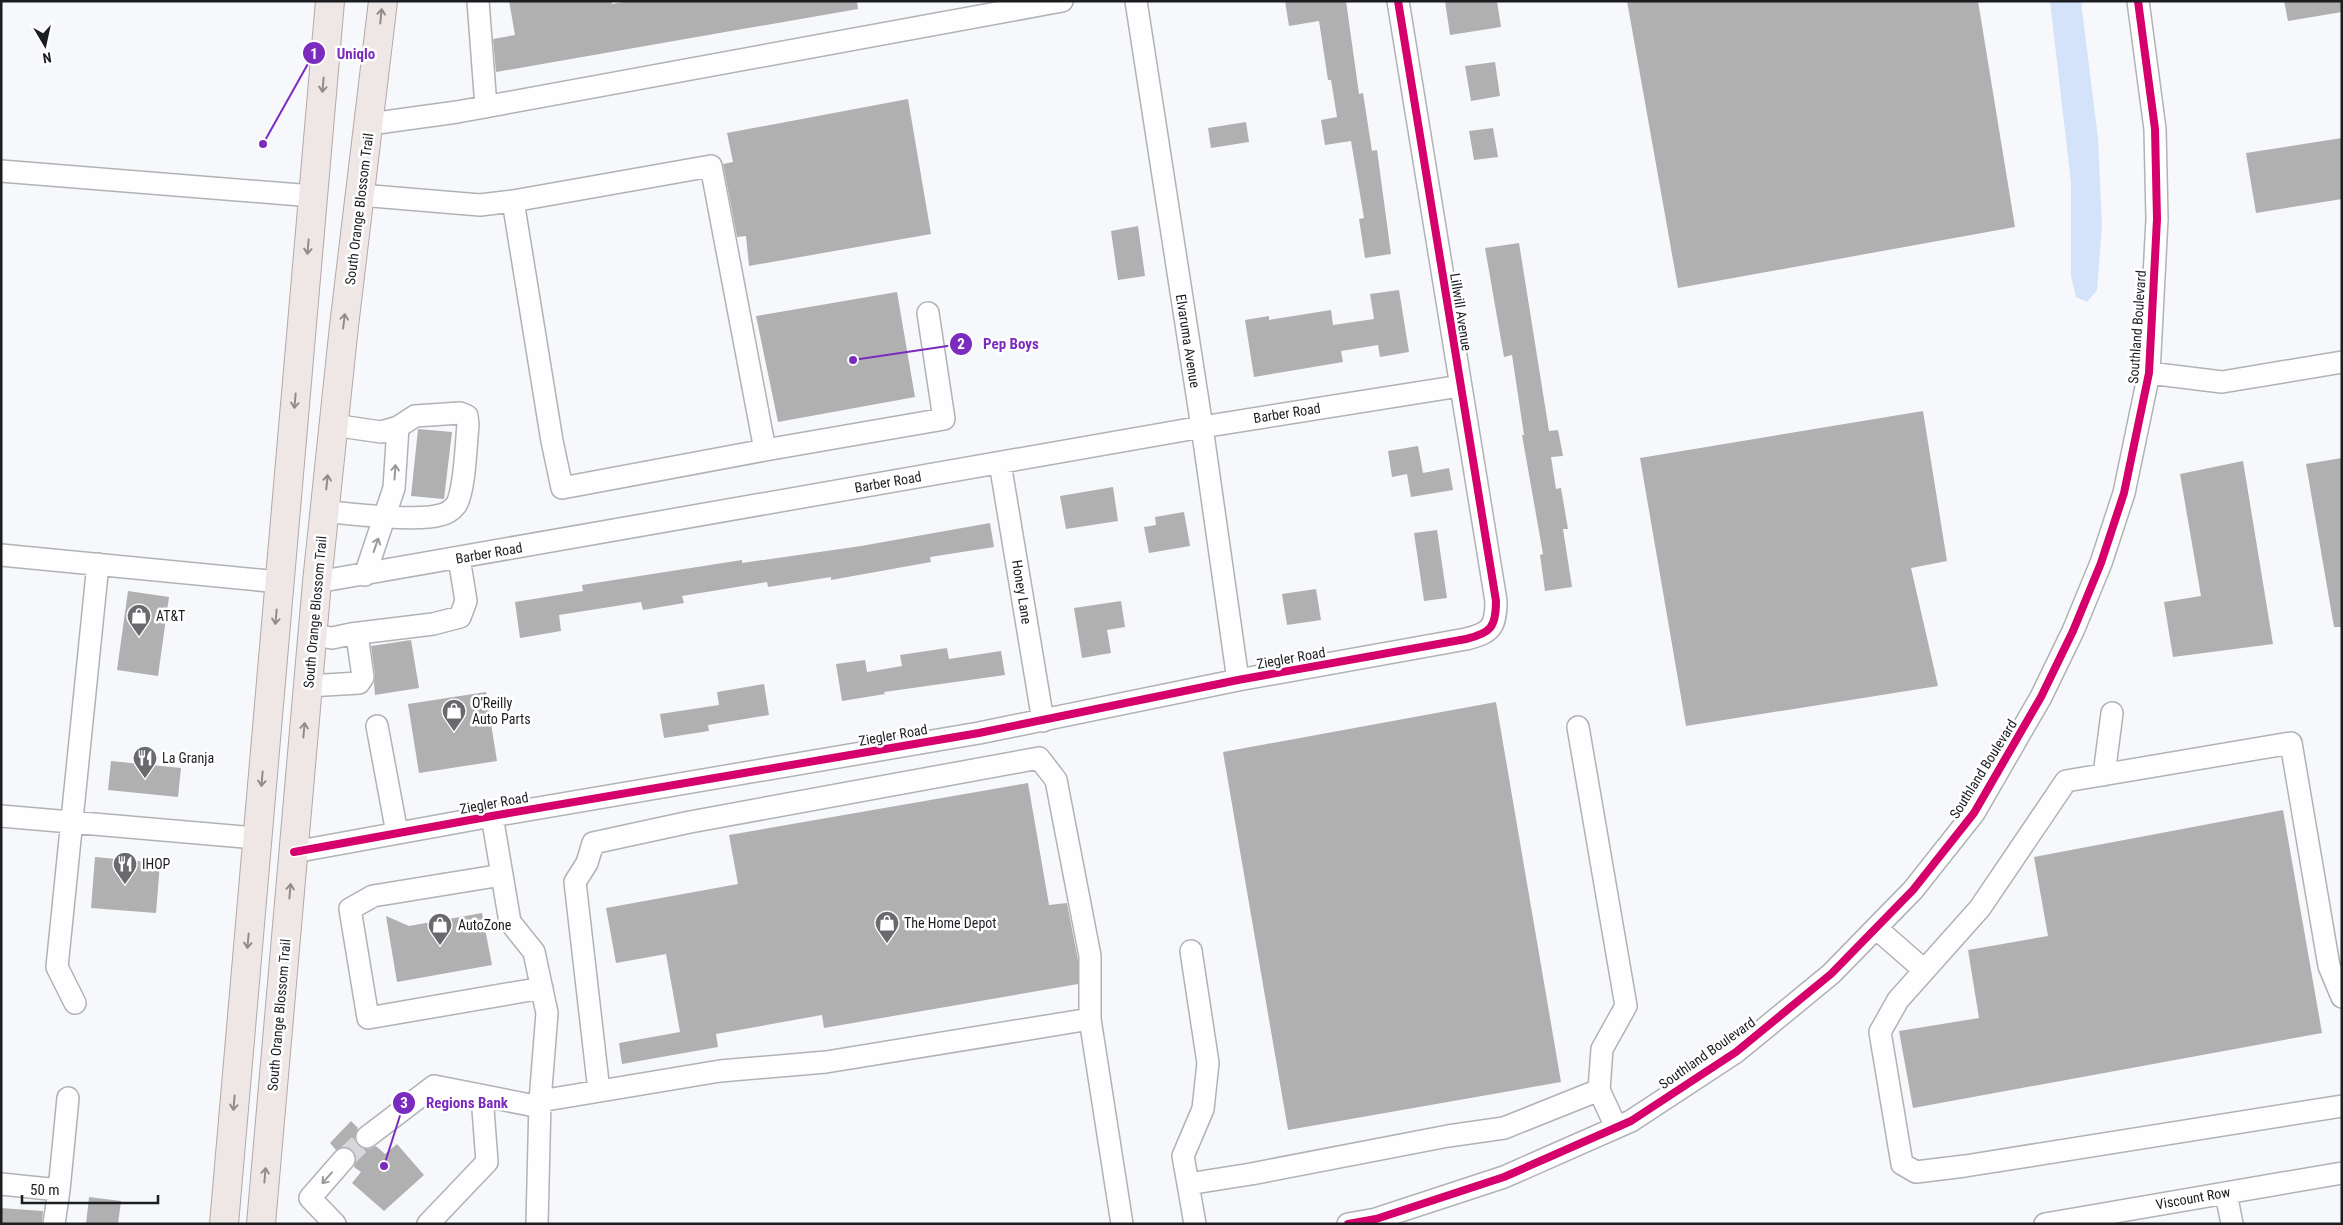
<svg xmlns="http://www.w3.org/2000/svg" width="2343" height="1225" viewBox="0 0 2343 1225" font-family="'Roboto Condensed',sans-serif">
	<rect width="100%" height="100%" fill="#f6f8fc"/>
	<path fill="#d4e3fa" d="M2050,1H2081L2098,138L2102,226L2097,290L2087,302L2076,297L2071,276V183Z"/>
	<path fill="#b1b0b1" d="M509,1H612V4L628,1H857L858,9L496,72L493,39L515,35Z
		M1285,1H1346L1359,94L1363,93L1372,151L1377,150L1391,254L1365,258L1359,219L1364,218L1351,141L1325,145L1321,120L1337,117L1331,80H1328L1319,21L1289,26Z
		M1445,1H1497L1501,27L1450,35Z
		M1627,1H1978L2015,227L1678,288Z
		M2284,1H2342V12L2288,21Z
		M1495,62L1500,96L1471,101L1465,66Z
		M908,99L931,234L749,266L746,236L737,237L723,164L733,162L727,133Z
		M1246,122L1249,142L1211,148L1208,128Z
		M1493,128L1498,157L1474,160L1469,131Z
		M2342,138V199L2256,213L2246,153Z
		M1138,226L1145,276L1118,280L1111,231Z
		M1519,243L1549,431L1558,430L1563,456L1551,457L1556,489L1561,488L1568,529H1563L1572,587L1545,591L1540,555L1543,554L1522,435H1524L1512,355L1504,357L1485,248Z
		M1399,290L1409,352L1380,357L1378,345L1341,351L1343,362L1254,377L1245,320L1269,316V320L1331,310L1333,325L1374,319L1370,294Z
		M897,292L915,397L778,422L756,316Z
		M1923,411L1947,561L1911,568L1938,686L1686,726L1640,458Z
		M418,429L452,432L444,499L411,496Z
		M1418,446L1423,473L1449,468L1453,490L1411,497L1407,474L1392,477L1388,451Z
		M2342,458V627H2334L2306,464Z
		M2243,461L2273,644L2173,657L2164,602L2201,596L2180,474Z
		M1113,487L1118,521L1066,529L1060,496Z
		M1184,512L1190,546L1149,553L1144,527L1156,525L1155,517Z
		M990,523L994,547L930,557L931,562L831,580V577L768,587L767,582L682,596L684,603L643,610L641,602L559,615L561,631L520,638L515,602L583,591L582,585L742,560V563L861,546Z
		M1437,530L1447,598L1424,601L1414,533Z
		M1316,589L1321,620L1287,625L1282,594Z
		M128,591L169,597L158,676L117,670Z
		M1121,601L1125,627L1107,630L1111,653L1082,658L1074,608Z
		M411,640L419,688L375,695L374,683L375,675L371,646Z
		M947,648L949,659L1001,651L1005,675L884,692L885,694L842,701L836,664L865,660L867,672L902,666L900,655Z
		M764,684L769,715L708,725L709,731L664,738L660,714L719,705L717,692Z
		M486,692L497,761L419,773L408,704Z
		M1496,702L1561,1082L1288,1130L1223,752Z
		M111,761L181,768L178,797L108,790Z
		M1028,783L1049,905L1067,903L1078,960V984L824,1028L822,1015L716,1034L718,1047L622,1064L619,1043L680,1032L666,954L616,963L606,908L738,884L729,835Z
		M2283,810L2322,1033L1913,1108L1899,1031L1979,1018L1968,950L2048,936L2034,857Z
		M95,857L160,863L156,913L91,908Z
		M482,913L492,965L397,982L386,916L409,926Z
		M351,1121L358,1128L355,1139L362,1148L369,1149L376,1146L385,1154L397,1144L424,1175L384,1211L352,1183L361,1172L354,1167L356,1155L353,1150L346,1147L336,1150L330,1143Z
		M89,1197L121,1201L118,1224H86Z
		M1,1208L43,1211L42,1224H1Z"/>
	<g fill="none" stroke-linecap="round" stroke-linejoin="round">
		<path stroke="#d5d7db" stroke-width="21" stroke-dasharray="21 11" stroke-linecap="butt" d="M344,1159L367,1137"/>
		<defs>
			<path id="minor" d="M478,1L486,107
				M1136,1L1202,427L1238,680
				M370,124L457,112L1062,1
				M1,171L313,196
				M360,195L480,205L513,201L552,441L562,488L765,450L711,166L513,201
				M2149,373L2222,382L2342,362
				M765,450L944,419L928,313
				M1000,463L1043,721
				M324,511C351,514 417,522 440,515C446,514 452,510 456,505C465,491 466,443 468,425L467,416L460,413L415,416L398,427L381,432L333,425
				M1,555L279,582
				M365,575L394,488L398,427
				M317,582L1202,427L1460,386
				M351,634L433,624L460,617L466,601L459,558
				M308,686L359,683L363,677L358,642L351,634L332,638L313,635
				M377,726L397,833
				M1578,727L1626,1006L1602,1049L1599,1090L1616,1127
				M2104,775L2112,713
				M1,816L256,838
				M492,816L510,922L534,952L547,1013L540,1101L537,1224
				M294,852L492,816L979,733L1238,680L1466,639C1491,633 1496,627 1496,601L1398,1
				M502,875L373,896L350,909L368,1018L542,988
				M1876,928L1924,970
				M2342,997L2329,966L2291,743L2066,781L1980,908L1898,1000L1880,1032L1902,1164L1916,1172L1965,1166L2342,1106
				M75,1003L57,967L98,564
				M599,1091L575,882L587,863L593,843L690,822L1039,758L1056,780L1090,956V1019
				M540,1101L720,1071L826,1062L1090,1019L1122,1224
				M367,1137L434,1086L540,1107
				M1,1184L59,1190L54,1224
				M1188,1184L1183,1156L1203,1109L1208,1063L1191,951
				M59,1190L68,1098
				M2226,1193L2232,1224
				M335,1224L310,1198L344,1159
				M428,1224L487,1162L482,1096
				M1195,1224L1188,1184L1251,1174L1448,1136L1504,1128L1599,1090
				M1348,1224L1376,1219L1504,1177L1631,1121L1736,1052L1831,974L1913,890L1974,813L2041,697L2073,631L2101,563L2124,493L2149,373L2157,219L2155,129L2138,1
				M2045,1224L2342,1173"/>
			<path id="major" d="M224,1224L330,1
				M261,1224L317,582L344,326L383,1"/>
		</defs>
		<use href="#minor" stroke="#b0b2b5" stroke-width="24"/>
		<use href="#major" stroke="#b5a8a5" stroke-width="30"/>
		<use href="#minor" stroke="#fefeff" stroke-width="21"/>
		<use href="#major" stroke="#eee7e5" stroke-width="28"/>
		<defs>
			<path id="cycleway" d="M294,852L492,816L979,733L1238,680L1466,639C1491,633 1496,627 1496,601L1398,1
				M1348,1224L1376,1219L1504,1177L1631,1121L1736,1052L1831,974L1913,890L1974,813L2041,697L2073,631L2101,563L2124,493L2149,373L2157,219L2155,129L2138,1"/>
		</defs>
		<use href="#cycleway" stroke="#fff" stroke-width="11"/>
		<use href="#cycleway" stroke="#d6006c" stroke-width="8"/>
	</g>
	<defs><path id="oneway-shaft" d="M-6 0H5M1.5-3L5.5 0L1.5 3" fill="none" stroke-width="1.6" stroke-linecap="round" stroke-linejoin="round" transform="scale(1.25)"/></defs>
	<g stroke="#8f8c8d">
		<use href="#oneway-shaft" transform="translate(381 16) rotate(-84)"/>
		<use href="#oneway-shaft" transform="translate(323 85) rotate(95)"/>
		<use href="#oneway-shaft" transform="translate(308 247) rotate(95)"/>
		<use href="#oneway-shaft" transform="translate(344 321) rotate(-83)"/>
		<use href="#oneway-shaft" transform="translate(295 401) rotate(95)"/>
		<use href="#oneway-shaft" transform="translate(327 482) rotate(-84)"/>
		<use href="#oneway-shaft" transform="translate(276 617) rotate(95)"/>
		<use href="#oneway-shaft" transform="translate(304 730) rotate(-85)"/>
		<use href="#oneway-shaft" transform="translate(262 779) rotate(95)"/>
		<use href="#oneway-shaft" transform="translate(290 891) rotate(-85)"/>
		<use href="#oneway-shaft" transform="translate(248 941) rotate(95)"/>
		<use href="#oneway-shaft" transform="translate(234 1103) rotate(95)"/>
		<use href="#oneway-shaft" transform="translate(265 1175) rotate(-85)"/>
	</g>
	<g stroke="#98999b">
		<use href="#oneway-shaft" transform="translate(395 472) rotate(-86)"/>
		<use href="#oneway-shaft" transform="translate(376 545) rotate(-71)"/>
		<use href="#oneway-shaft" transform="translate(327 1178) rotate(131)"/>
	</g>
	<defs>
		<symbol id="shop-pin" viewBox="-11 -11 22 30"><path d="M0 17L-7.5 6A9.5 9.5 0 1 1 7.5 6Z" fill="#686a6e" stroke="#fff"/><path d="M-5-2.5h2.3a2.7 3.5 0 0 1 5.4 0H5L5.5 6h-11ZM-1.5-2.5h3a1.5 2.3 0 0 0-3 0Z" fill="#fff"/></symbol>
		<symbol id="restaurant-pin" viewBox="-11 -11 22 30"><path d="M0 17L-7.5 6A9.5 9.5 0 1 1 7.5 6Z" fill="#686a6e" stroke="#fff"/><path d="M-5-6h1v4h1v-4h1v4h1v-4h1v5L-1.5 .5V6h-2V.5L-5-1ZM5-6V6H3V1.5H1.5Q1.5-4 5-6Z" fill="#fff"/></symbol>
	</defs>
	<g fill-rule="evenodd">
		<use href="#shop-pin" x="125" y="602" width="28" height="38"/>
		<use href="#shop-pin" x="440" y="697" width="28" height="38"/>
		<use href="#restaurant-pin" x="131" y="744" width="28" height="38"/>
		<use href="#restaurant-pin" x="111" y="850" width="28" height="38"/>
		<use href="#shop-pin" x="873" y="909" width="28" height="38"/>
		<use href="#shop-pin" x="426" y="911" width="28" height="38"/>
	</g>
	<g text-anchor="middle" stroke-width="5" stroke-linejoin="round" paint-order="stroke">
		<g font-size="14" fill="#1b1d21" stroke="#fff">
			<text transform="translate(359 209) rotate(-83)" y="5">South Orange Blossom Trail</text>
			<text transform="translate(1461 312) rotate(81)" y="5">Lillwill Avenue</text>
			<text transform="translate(2137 327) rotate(-86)" y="5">Southland Boulevard</text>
			<text transform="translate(1188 341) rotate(81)" y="5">Elvaruma Avenue</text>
			<text transform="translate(1287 413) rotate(-9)" y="5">Barber Road</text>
			<text transform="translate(888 482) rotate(-10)" y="5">Barber Road</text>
			<text transform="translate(489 553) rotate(-10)" y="5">Barber Road</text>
			<text transform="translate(1022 592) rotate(81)" y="5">Honey Lane</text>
			<text transform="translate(315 612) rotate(-85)" y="5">South Orange Blossom Trail</text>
			<text transform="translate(1291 658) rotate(-10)" y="5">Ziegler Road</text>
			<text transform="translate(893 735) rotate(-10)" y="5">Ziegler Road</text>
			<text transform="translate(1983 769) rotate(-58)" y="5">Southland Boulevard</text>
			<text transform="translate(494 803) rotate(-10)" y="5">Ziegler Road</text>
			<text transform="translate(279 1015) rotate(-85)" y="5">South Orange Blossom Trail</text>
			<text transform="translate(1707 1053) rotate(-35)" y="5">Southland Boulevard</text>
			<text transform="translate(2193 1198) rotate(-10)" y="5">Viscount Row</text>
		</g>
		<g font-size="14" fill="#1b1d21" stroke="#fff" text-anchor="start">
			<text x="156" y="621">AT&amp;T</text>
			<text x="472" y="708">O'Reilly<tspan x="472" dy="16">Auto Parts</tspan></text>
			<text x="162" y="763">La Granja</text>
			<text x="142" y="869">IHOP</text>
			<text x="904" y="928">The Home Depot</text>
			<text x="458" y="930">AutoZone</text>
		</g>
	</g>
	<path fill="none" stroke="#7b2cbf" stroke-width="2" d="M263 144L314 53M853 360L961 344M384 1166L404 1103"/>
	<g fill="#7b2cbf" stroke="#fff" stroke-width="2">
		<circle cx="263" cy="144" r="5"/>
		<circle cx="853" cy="360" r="5"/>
		<circle cx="384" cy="1166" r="5"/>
		<circle cx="314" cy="53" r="12"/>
		<circle cx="961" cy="344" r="12"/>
		<circle cx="404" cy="1103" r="12"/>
	</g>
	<g font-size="15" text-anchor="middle" font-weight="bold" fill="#fff">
		<text x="314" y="59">1</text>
		<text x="961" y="349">2</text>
		<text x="404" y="1108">3</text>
	</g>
	<g font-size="15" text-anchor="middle" font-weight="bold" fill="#7b2cbf" stroke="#fff" stroke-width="5" stroke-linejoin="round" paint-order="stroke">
		<text x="356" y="59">Uniqlo</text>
		<text x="1011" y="349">Pep Boys</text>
		<text x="467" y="1108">Regions Bank</text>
	</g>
	<rect width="2343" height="1225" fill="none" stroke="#1b1d21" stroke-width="5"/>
	<g transform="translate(45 45) rotate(171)" stroke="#ffffff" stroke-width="4" paint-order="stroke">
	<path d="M0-4L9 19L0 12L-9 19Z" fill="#1b1d21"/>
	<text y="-8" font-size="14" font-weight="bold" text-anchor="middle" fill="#1b1d21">N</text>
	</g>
	<path d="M22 1195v8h136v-8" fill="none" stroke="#1b1d21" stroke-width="2.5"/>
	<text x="30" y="1195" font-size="15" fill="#1b1d21" stroke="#ffffff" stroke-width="4" paint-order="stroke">50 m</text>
</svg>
